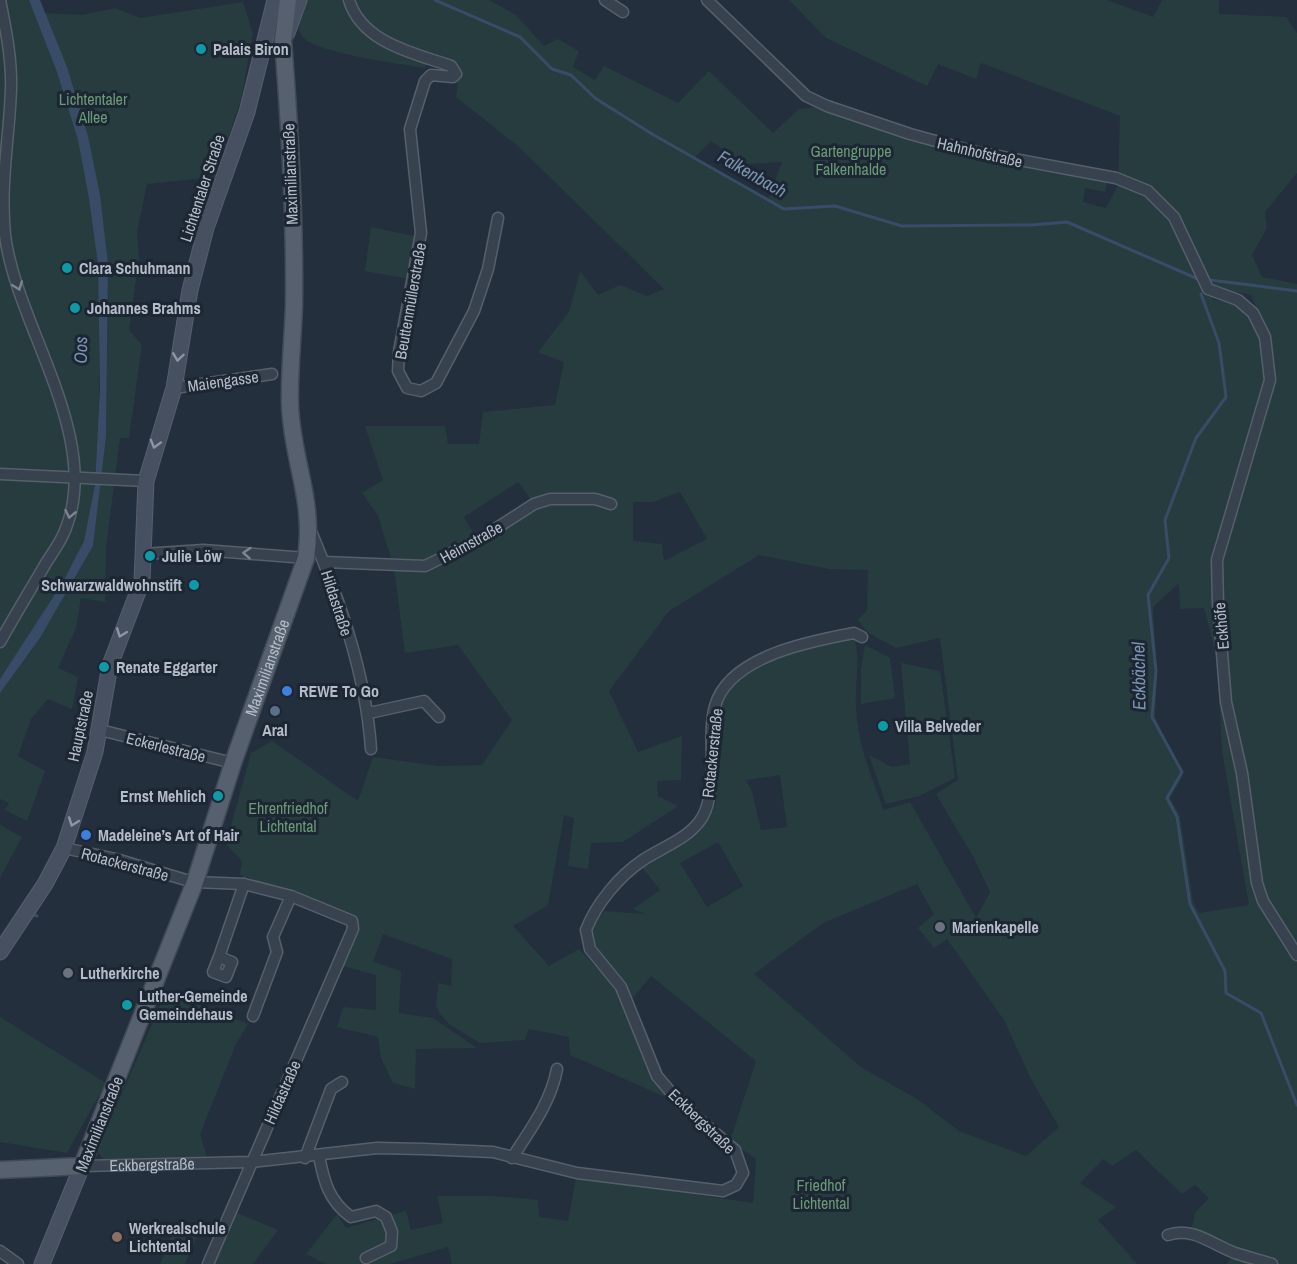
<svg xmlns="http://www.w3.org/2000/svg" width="1297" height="1264" viewBox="0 0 1297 1264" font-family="'Archivo Narrow',sans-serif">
	<rect width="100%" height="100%" fill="#242f3e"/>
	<path fill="#263c3f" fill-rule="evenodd" d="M0,0H29L35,15L45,13L82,15L115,8L141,18L243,2L253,34L241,99L215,177L147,184L137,232L139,258L129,330L142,345L129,438H120L106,548L105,602L81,598L76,628L58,668L78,677L72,709L48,699L31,719L18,756L45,771L27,821L5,810L9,803L0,799V693L40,638L93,546L106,437L108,264H98C101,327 100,389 97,452C95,480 94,515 83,542C64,591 29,635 0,679Z
		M305,0H489L516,15L544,46L558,39L579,51L573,67L595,80L604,66L678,103L709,71L773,133L799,109L827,106L910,134L1108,177L1105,192L1085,188L1083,202L1106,208L1118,185L1120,116L981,63L976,79L938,64L927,86L826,38L789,0H1107L1153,17L1162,0H1219V14L1286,17L1297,33V173L1265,212L1267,228L1252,255L1262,277L1297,284V1264H1227L1234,1253L1191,1233L1195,1213L1209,1198L1195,1185L1182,1194L1136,1150L1112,1166L1103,1159L1080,1183L1116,1207L1098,1220L1137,1264H452L448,1247L390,1264H326L306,1254L337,1214L346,1228L406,1211L411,1230L443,1223L437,1196H493L538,1200L539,1217L568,1221L576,1177L753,1203L756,1159L730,1141L756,1061L651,976L632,999L620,977L593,947L589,935L591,924L605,911L646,914L633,909L660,890L641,866L701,831L716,803L718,709L735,680L751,668L803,644L845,637L855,640C860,663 855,683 856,706C857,741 871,777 884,810L910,802L976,918L990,892L974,858L936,794L958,780L940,638L896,648L867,632L858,620L867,610L868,570L829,569L759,555L669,611L609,691L638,752L682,736L681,780L657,781L658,796L678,806L623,842L591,843L588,869L568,866L574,818L564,815L548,905L513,926L549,966L579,949L607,978L635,1019L647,1053L681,1104L570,1055L569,1037L529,1029L525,1040L480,1043L449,1024L440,1014L436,1005L438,983L451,986L452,959L383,934L373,962L401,971L399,1013L433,1018L477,1048L416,1049L415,1089L393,1083L381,1058L378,1037L337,1027L343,1007L376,1010V975L343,966L358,925L306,906L303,897L240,875L242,861L226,844L251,753L272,741L358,801L373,757L438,766L482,765L512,720L458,645L405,653L394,568L427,569L455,558L535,505L583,502L603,505L604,496L545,494L534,504L518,482L464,517L478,540L422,563L392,561L378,516L362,493L383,480L365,426H445L448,444H479L483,412L555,405L564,362L538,352L569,312L580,271L598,295L620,285L647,296L664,289L519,147L456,97L459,73L428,57L425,68C403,64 311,53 301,35C295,23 300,13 305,0ZM711,141L743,164L782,162L768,199L694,158ZM1223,290L1251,295L1270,339L1240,306L1212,299ZM680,492L707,539L664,561L662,544L633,541V502H653ZM1179,583L1180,609L1204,608L1217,658L1222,751L1249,905L1199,913L1193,902L1180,816L1170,798L1183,776L1155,717L1157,672L1153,607ZM780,775L787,827L761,830L752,791L746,780ZM718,842L743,886L707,907L680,863ZM917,884L934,914L918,928L934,948L947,939L1004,1020L1032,1081L1059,1127L1026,1156L959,1131L917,1099L861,1067L754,974L823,923Z
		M371,227L414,236L410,279L365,271Z
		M865,645L890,658L895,698L861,704V669Z
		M901,663L940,671L955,778L919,796L886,804L869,755L892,767L910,764Z
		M0,825L22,837L0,878Z
		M166,992L248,1024L236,1044L200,1134L207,1157L103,1159L97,1151Z
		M0,1017L106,1083L67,1153L0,1142Z
		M231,1210L278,1230L253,1264H208Z
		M175,1227L197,1236L185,1264H160Z"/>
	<path fill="#394c67" d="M29,0H40L67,67L88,136L100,195L108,264L106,437L93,546L40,638L0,693V679L63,582L84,541L95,485L100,387L98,264L89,198L78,140L57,72Z"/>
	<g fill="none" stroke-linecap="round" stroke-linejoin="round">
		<path stroke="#394c67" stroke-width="3" d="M435,0L520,37L552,69L571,75L595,98L652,134L784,209L835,206L902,226L1032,225L1067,222L1198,279
			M1210,280L1297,291
			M1201,294L1219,343L1226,397L1196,438L1165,520L1169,558L1148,595L1156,671L1152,717L1182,772L1167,798L1177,817L1190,904L1225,971L1226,993L1261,1013L1297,1105
			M34,915L37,916"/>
		<defs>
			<g id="street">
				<path d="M349,0C362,43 414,53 451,66L456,74L453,77L431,75L425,81L410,129L421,233L399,352L398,371L407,388L421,391L436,383L474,311L488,269L498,218"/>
				<path d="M605,0L623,12"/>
				<path d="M707,0L806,96L827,106L910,134L976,152L1116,178L1148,191L1174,217L1208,289L1238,300L1253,313L1265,337L1270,380L1217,560L1218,605L1226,702L1242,773L1257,883L1263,901L1297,955"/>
				<path d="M174,388L272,374"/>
				<path d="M0,474L146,481"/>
				<path d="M310,529C339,598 366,674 371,749"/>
				<path d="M144,554L203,550L306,558"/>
				<path d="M324,562L425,566L478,540L534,504L550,499H595L611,504"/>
				<path d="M0,642C15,615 31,589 46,563C53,552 62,540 66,528C102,436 16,325 5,235C0,184 9,140 11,90C12,60 6,30 0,0"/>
				<path d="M369,713L424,701L439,717"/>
				<path d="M100,730L233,763"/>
				<path d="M64,848L116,859L186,880"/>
				<path d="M195,882L244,884L291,896L352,921L353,929L208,1264"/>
				<path d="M219,957L244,884"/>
				<path d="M219,957L232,962L226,977L213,972Z"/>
				<path d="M253,1016L277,952L273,937L291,896"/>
				<path d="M319,1156C324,1182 329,1201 351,1217L376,1211L386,1217L392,1232L391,1246L366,1258"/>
				<path d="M305,1158L331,1089L342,1082"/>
				<path d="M512,1158C530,1130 551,1102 557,1069"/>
				<path id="s1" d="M82,1166L251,1162L377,1148L424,1149L493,1152L577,1173L723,1191L736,1185L743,1173L735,1150L681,1104L657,1076L621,987L590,949L586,930C596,904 619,876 643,860C661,848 685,840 699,822C711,807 711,783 712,765C712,746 710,725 715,706C729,656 811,641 854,633L862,637"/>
				<path d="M1168,1235C1192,1226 1213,1245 1235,1253C1247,1257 1260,1260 1272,1264"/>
				<path d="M0,1251L18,1264"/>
			</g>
			<path id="secondary" d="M287,33L299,0
				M0,952L45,884L64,848L95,752L110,665L142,581L146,481L174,388L190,290L206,228L247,112L275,0
				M42,1264L82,1166"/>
			<g id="primary">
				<path id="s2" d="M0,1170L82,1166L195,882L233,763L306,558C315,500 292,461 290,405C289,372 293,338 294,305C295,217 290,129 283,41L288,0"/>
			</g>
		</defs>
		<use href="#street" stroke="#565f6c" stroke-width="13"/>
		<use href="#secondary" stroke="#565f6c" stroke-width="17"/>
		<use href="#primary" stroke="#414a57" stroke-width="19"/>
		<use href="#street" stroke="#38414e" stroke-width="10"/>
		<use href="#secondary" stroke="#465061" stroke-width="15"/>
		<use href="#primary" stroke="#56606e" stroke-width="16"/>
	</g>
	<defs><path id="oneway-chevron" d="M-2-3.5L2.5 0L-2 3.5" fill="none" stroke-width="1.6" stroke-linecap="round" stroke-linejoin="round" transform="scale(1.5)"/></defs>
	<g stroke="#7c8592">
		<use href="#oneway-chevron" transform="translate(18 286) rotate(70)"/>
		<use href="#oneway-chevron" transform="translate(70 514) rotate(102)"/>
		<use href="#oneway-chevron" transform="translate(247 553) rotate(-176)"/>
	</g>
	<g stroke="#8e96a5">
		<use href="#oneway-chevron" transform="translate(178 357) rotate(98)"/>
		<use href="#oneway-chevron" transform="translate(155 444) rotate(106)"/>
		<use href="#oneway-chevron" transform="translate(121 633) rotate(111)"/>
		<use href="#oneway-chevron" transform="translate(73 822) rotate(110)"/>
	</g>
	<g fill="#0f9aa8" stroke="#1d2633" stroke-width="2">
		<circle cx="201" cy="49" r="6"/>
		<circle cx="67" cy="268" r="6"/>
		<circle cx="75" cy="308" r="6"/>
		<circle cx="150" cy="556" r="6"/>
		<circle cx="194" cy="585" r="6"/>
		<circle cx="104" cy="667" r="6"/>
		<circle cx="883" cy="726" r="6"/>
		<circle cx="218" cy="796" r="6"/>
		<circle cx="127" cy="1005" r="6"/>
	</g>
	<g fill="#3f7fe0" stroke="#1d2633" stroke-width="2">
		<circle cx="287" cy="691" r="6"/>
		<circle cx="86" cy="835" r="6"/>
	</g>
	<circle fill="#5c6f8a" stroke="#1d2633" stroke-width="2" cx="275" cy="711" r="6"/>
	<g fill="#6b7280" stroke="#1d2633" stroke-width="2">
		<circle cx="940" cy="927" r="6"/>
		<circle cx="68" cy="973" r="6"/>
	</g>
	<circle fill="#8d6e63" stroke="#1d2633" stroke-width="2" cx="117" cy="1237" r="6"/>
	<g text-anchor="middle" stroke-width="6" stroke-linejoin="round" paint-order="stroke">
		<g font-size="16" font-weight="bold" fill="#b4bcc9" stroke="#1d2633" text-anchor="start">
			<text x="213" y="55">Palais Biron</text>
			<text x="79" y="274">Clara Schuhmann</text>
			<text x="87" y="314">Johannes Brahms</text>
			<text x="162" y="562">Julie Löw</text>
			<text x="182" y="591" text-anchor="end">Schwarzwaldwohnstift</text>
			<text x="116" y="673">Renate Eggarter</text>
			<text x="299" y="697">REWE To Go</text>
			<text x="895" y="732">Villa Belveder</text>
			<text x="275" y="736" text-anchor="middle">Aral</text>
			<text x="206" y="802" text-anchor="end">Ernst Mehlich</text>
			<text x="98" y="841">Madeleine’s Art of Hair</text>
			<text x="952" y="933">Marienkapelle</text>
			<text x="80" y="979">Lutherkirche</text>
			<text x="139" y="1002">Luther-Gemeinde<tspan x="139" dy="18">Gemeindehaus</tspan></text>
			<text x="129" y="1234">Werkrealschule<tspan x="129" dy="18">Lichtental</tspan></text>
		</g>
		<g font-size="16" fill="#6b9a76" stroke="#1d2633">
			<text x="93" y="105">Lichtentaler<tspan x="93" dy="18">Allee</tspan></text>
			<text x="851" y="157">Gartengruppe<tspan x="851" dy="18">Falkenhalde</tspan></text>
			<text x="288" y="814">Ehrenfriedhof<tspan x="288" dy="18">Lichtental</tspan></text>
			<text x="821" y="1191">Friedhof<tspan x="821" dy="18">Lichtental</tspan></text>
		</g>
		<g font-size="16" fill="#b4bcc9" stroke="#1d2633">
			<text transform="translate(980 152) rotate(13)" y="6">Hahnhofstraße</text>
			<text transform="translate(290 174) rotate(-92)" y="6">Maximilianstraße</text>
			<text transform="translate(202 188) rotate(-72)" y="6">Lichtentaler Straße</text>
			<text transform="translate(410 301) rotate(-80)" y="6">Beuttenmüllerstraße</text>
			<text transform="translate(223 381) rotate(-8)" y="6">Maiengasse</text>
			<text transform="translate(471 542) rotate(-29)" y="6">Heimstraße</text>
			<text transform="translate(337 603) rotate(72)" y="6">Hildastraße</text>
			<text transform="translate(1221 626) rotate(-95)" y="6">Eckhöfe</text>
			<text dy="6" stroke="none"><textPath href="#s2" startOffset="614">Maximilianstraße</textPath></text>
			<text transform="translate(80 726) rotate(-78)" y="6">Hauptstraße</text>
			<text transform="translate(166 747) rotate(14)" y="6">Eckerlestraße</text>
			<text transform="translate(712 753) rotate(-84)" y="6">Rotackerstraße</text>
			<text transform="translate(125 864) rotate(15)" y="6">Rotackerstraße</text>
			<text transform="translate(282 1092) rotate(-66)" y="6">Hildastraße</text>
			<text transform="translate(702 1121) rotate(44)" y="6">Eckbergstraße</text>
			<text transform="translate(99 1124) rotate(-68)" y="6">Maximilianstraße</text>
			<text dy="6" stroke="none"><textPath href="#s1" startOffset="70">Eckbergstraße</textPath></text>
		</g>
		<g font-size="18" font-style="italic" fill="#7c92b1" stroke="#1d2633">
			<text transform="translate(752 174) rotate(30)" y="6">Falkenbach</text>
			<text transform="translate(81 350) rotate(-89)" y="6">Oos</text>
			<text transform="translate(1139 676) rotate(-91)" y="6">Eckbächel</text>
		</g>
	</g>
</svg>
